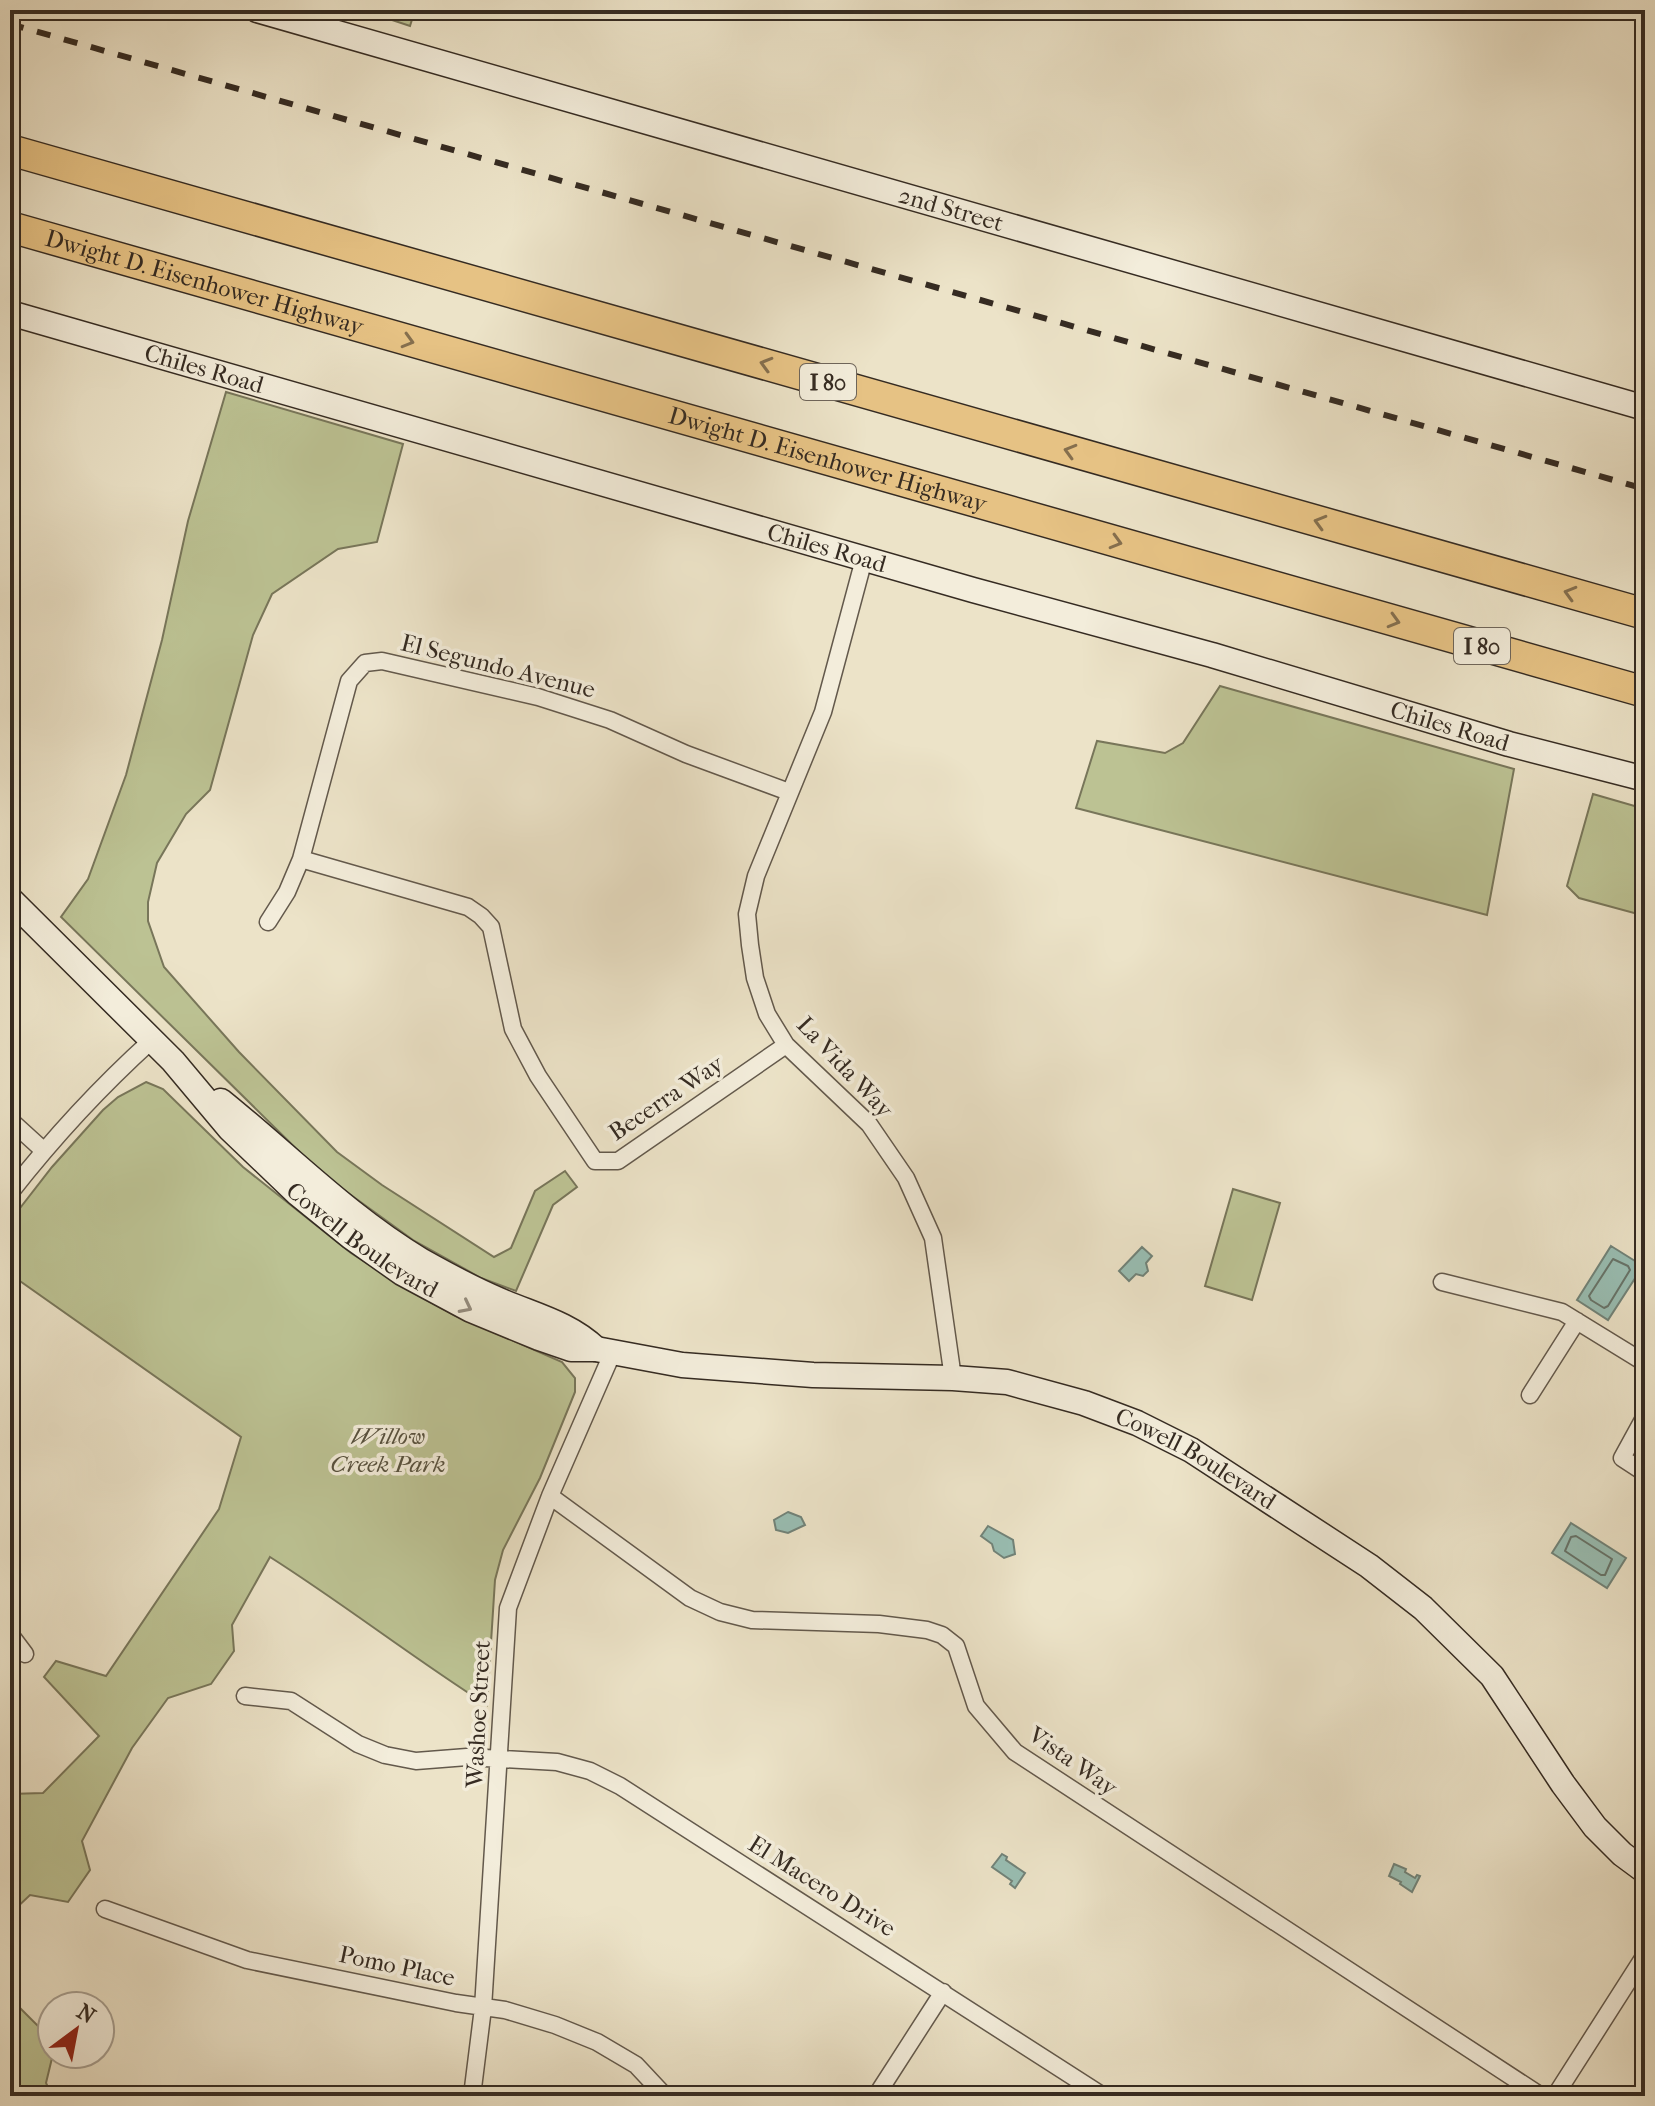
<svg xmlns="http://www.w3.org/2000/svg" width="1655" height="2106" viewBox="0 0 1655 2106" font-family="'IM FELL French Canon',serif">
	<rect width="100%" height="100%" fill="#ece3c8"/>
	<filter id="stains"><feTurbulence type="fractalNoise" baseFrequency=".0025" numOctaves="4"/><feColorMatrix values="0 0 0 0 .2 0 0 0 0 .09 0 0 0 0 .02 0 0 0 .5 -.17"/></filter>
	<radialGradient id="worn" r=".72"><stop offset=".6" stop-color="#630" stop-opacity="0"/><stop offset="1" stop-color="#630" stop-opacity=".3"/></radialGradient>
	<path fill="#bcc293" stroke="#78765a" stroke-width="2" d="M362,10H415L410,26Z
		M226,392L403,444L377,542L338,549L272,594L253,635L210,790L186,814L157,863L148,902V921L164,967L239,1052L337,1152L382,1185L494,1257L511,1248L535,1191L565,1171L577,1187L553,1205L516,1291L481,1278L413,1240L322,1174L61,917L88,879L126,775L162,640L188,521Z
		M1220,686L1514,769L1487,915L1076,808L1097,741L1165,753L1183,743Z
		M1593,794L1645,809V916L1579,898L1567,886Z
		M146,1082L163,1089L243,1167L351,1253L410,1291L454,1315L562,1362L575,1378V1392L540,1478L503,1550L495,1580L487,1705C413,1658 344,1604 270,1557L232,1625L234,1651L211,1684L168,1698L132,1748L82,1841L90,1870L68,1902L30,1895L10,1914V1794L43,1793L99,1736L44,1677L56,1661L106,1676L219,1509L241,1437L10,1274V1221L52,1167L103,1110L118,1097Z
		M1233,1189L1280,1203L1252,1300L1205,1286Z
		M10,1998L52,2040L53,2054L46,2083L52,2096H10Z"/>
	<path fill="#99beb3" stroke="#718379" stroke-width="2" d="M1611,1246L1643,1266L1608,1320L1577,1300Z
		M1142,1247L1152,1256L1146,1263L1148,1271L1143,1276L1136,1274L1129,1281L1119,1271Z
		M788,1512L801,1517L805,1525L788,1533L776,1530L774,1520Z
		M1571,1523L1626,1558L1607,1588L1552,1553Z
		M988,1526L1013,1540L1015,1554L1004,1558L994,1551L992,1544L981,1536Z
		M1002,1854L1007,1857L1006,1860L1025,1873L1015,1888L1010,1884L1012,1881L992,1867Z
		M1394,1864L1406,1869L1405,1872L1415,1878L1417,1875L1420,1876L1412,1892L1400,1884L1401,1882L1389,1876Z"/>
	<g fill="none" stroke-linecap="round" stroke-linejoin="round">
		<path stroke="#67746a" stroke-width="2" d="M1613,1259L1628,1266L1630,1270L1608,1306L1604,1308L1591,1300L1589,1296Z
			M1576,1536L1612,1559L1605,1575H1601L1565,1551L1571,1537Z"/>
		<defs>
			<path id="street" d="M864,559L823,712L756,876L747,914L750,945L755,978L767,1014L786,1045L869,1124L906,1178L933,1238L953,1378
				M301,859L468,907L481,916L491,927L513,1029L538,1076L595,1161H618L786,1045
				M268,922L287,892L301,859L349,681L365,663L382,661L538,697L610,720L686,754L789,792
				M10,1120L43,1150
				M10,1193C53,1138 100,1087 152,1040
				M1442,1282L1562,1312L1645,1363
				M1530,1395L1577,1321
				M1645,1416L1622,1458L1645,1473
				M550,1496L690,1598L720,1612L752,1620L879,1624L927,1630L942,1635L956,1646L976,1706L1015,1752L1541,2096
				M10,1634L25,1654
				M245,1696L291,1701L358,1744L385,1755L416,1761L467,1757L557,1762L590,1771L620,1786L1103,2096
				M105,1909L247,1960L456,2003L505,2010L555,2025L597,2042L636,2065L665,2096
				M472,2096L483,2008L508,1608L550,1496L612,1354
				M876,2096L943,1992
				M1555,2096L1645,1955"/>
			<g id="secondary">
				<path id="s1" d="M257,10L1645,408"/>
				<path id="s2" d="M10,313L973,590L1212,655L1509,744L1645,779"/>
				<path id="s3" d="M10,899L173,1061L230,1129L298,1194L351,1237L402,1273L471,1310L539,1338L571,1349H596L682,1365L813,1375L953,1378L1007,1382L1084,1403L1137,1423L1191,1450L1369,1566L1423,1608L1492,1676L1563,1784L1595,1827L1622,1854L1645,1871"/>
				<path d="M221,1101C288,1155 348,1217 422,1261C447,1275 473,1289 499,1300C533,1315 569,1323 596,1349"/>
			</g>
			<g id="highway">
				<path d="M10,150L1645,614"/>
				<path id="s4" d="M10,227L1645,692"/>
			</g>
		</defs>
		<use href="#street" stroke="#63594c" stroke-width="19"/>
		<use href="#secondary" stroke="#352b22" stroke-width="27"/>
		<use href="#highway" stroke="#352b22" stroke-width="33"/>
		<use href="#street" stroke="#f3eddb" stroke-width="16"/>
		<use href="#secondary" stroke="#f3eddb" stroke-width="24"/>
		<use href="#highway" stroke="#e6c284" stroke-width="30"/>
		<path stroke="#352b22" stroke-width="6" stroke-dasharray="14 14" stroke-linecap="butt" d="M10,24L1645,489"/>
	</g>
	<defs><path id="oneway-chevron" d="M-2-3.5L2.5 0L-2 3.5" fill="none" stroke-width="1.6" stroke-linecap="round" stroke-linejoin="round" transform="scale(2)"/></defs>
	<g stroke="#856f4e">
		<use href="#oneway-chevron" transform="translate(408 341) rotate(16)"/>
		<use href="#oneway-chevron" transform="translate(766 364) rotate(-164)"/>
		<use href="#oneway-chevron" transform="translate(1070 451) rotate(-164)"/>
		<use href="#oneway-chevron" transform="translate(1320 522) rotate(-164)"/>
		<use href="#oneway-chevron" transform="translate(1116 542) rotate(16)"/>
		<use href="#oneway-chevron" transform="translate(1570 593) rotate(-164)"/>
		<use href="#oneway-chevron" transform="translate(1394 621) rotate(16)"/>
	</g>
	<use stroke="#948c7e" href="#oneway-chevron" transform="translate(466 1307) rotate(27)"/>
	<g text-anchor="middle" stroke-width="7" stroke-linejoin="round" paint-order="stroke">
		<g fill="#f3eddb" stroke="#6e655a" stroke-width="2">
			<rect x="800" y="364" width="56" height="36" rx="6"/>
			<rect x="1454" y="628" width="56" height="36" rx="6"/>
		</g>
		<g font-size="22" font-weight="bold" fill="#352b22">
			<text x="828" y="390">I 80</text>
			<text x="1482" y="654">I 80</text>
		</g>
		<g font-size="24" fill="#352b22" stroke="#f3eddb">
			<text dy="8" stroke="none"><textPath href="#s1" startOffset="722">2nd Street</textPath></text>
			<text dy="8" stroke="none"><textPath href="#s4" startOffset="202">Dwight D. Eisenhower Highway</textPath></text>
			<text dy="8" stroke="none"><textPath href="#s2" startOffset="202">Chiles Road</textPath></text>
			<text dy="8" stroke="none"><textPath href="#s4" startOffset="850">Dwight D. Eisenhower Highway</textPath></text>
			<text dy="8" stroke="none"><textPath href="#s2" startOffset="850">Chiles Road</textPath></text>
			<text transform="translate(498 666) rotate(14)" y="8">El Segundo Avenue</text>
			<text dy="8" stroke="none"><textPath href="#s2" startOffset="1498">Chiles Road</textPath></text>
			<text transform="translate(845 1067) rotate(47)" y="8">La Vida Way</text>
			<text transform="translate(666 1098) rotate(-34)" y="8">Becerra Way</text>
			<text dy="8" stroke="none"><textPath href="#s3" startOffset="492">Cowell Boulevard</textPath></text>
			<text dy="8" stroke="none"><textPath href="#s3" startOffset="1372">Cowell Boulevard</textPath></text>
			<text transform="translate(478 1714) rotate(-87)" y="8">Washoe Street</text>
			<text transform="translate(1073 1761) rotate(35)" y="8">Vista Way</text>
			<text transform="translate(822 1886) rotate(32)" y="8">El Macero Drive</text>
			<text transform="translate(397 1966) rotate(12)" y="8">Pomo Place</text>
		</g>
		<g font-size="24" font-style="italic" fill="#57513e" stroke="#f3eddb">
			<text x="388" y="1444">Willow<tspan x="388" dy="28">Creek Park</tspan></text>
		</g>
	</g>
	<rect width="1655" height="2106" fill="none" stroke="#ece3c8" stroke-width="40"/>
	<rect x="12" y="12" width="1631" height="2082" fill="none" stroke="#352b22" stroke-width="4"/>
	<rect x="20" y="20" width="1615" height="2066" fill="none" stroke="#352b22" stroke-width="2"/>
	<g transform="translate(76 2030) rotate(32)"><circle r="38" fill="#f3eddb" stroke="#a79f91" stroke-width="2"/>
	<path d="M0-6L14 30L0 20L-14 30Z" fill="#8f2418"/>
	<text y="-12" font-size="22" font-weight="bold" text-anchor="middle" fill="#352b22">N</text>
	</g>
	<rect width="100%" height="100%" filter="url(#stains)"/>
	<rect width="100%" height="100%" fill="url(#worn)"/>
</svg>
